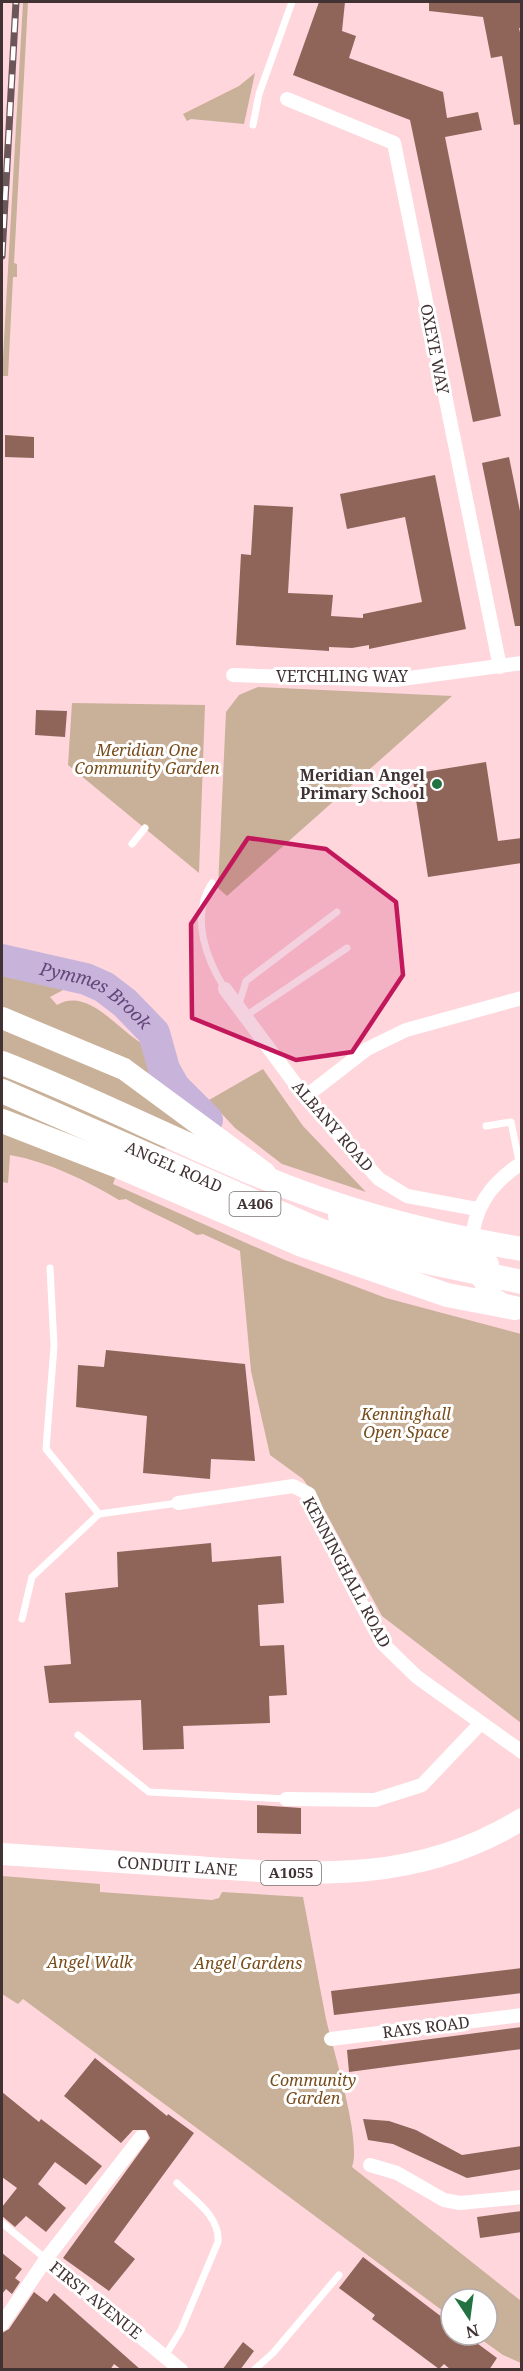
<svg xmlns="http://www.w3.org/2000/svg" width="523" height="2371" viewBox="0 0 523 2371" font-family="'Noto Serif',serif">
	<rect width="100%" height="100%" fill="#fed6dc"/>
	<path fill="#c9b099" d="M23,2H28L14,263L17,264V277H13L8,376H2Z
		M255,73L244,124L191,119L187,121L183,114L239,86Z
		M258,687L452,696L227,896L218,888L226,712L239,695Z
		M72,703L205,705L199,873L68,765Z
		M2,971L79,988H67L50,997L57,1005C90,986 120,1034 147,1046L158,1089L202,1141L123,1157L113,1184L285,1260L386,1298L521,1334V1723L382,1616L326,1513L303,1479L270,1455L251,1371L240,1251L203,1234L197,1235C173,1221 150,1213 126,1199L119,1200C85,1180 49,1162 10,1155L8,1183L2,1182Z
		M263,1069L303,1126L366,1192L282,1164L235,1128L209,1100Z
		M2,1876L100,1884V1892L212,1900L219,1898L222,1892L303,1897C311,1938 318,1979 326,2019C333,2050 362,2141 352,2167L521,2301V2363L503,2355L475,2335H487V2299H451V2317L23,1999L18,2004L2,1994Z"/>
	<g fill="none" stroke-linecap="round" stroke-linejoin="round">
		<path stroke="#c8b4da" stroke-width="32" id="s1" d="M2,960L86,979L104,987L125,1003L154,1033L164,1069L174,1087L207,1120"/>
	</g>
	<path fill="#8f655a" d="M319,2H345L342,31L356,36L349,58L443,92L447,118L478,112L482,130L445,137L501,416L473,422L410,120L293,75Z
		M429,2H522V28H519L522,41V124L514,125L502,56L491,58L483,17L429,11Z
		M5,435L34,437V458L5,457Z
		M509,457L522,521V626H515L482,463Z
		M435,475L466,629L369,649V645L352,648L329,647V651L236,645L241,554L251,555L254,505L293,507L288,593L333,595L331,616L363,618V614L422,602L405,517L347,529L340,494Z
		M36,710L67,711L65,737L35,735Z
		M486,762L498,841L522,838V863L428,877L412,774Z
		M106,1350L245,1364L255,1461L211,1459L210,1479L143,1473L147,1416L76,1407L78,1365L104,1367Z
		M211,1543L212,1562L281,1556L284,1603L258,1605L260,1646L284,1645L287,1695L269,1696L270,1723L183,1726L184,1749L143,1750L141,1700L49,1703L44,1666L71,1664L65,1593L118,1587L117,1552Z
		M257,1805L301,1808V1834L257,1833Z
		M522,1968V1993L334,2015L331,1991Z
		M522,2027V2049L349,2072L347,2050Z
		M95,2058L167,2116L168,2114L194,2133L114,2242L135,2259L109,2291L63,2258L150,2138L146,2130H133L121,2143L64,2096Z
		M2,2092L39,2122L41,2119L102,2166L86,2185L55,2162L38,2184L66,2208L46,2232L26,2216L15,2227L2,2216V2207L17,2188L2,2177Z
		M363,2119L389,2121L416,2130L462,2155L522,2146V2169L467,2178L393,2144L368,2140Z
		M522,2211V2232L480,2238L477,2217Z
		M2,2253L22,2269L15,2278L20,2282L12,2294L6,2289L2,2294Z
		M363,2257L451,2324V2335H466L497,2358L489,2370H451L444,2364L439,2369L372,2319L375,2315L339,2288Z
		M34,2292L47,2302L54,2293L141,2370H122L114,2364L110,2370H2V2333L9,2329Z
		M243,2342L254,2351L240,2370H222Z"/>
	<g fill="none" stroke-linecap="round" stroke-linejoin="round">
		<path stroke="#fff" stroke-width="7" d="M253,125L259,94L292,2
			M132,844L145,828
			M212,883C190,916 206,959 225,989
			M239,1004L246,981L337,912
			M247,1015L347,948
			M486,1126L511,1122L520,1166
			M50,1268L54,1346L46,1449L99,1514
			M22,1619L32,1577L99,1514L178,1503
			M78,1735L149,1792L286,1799
			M2,2223L46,2259
			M165,2356L181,2330L218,2242C220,2216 194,2200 177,2183
			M254,2370L273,2353L339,2275"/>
		<path stroke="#fff" stroke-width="14" d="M287,99L394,143L500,667
			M233,675L394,680L522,663
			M225,989L305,1097L379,1179L407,1196L477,1209
			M305,1097L367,1049L406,1030L522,998
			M471,1245C474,1208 489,1185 520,1164
			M473,1273L484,1287L506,1302
			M178,1503L293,1486L309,1494L344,1571L382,1643L417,1677L522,1752
			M286,1799L375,1800L422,1785L480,1724
			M331,2039L522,2015
			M141,2137L46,2259L181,2370
			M370,2165L397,2173L444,2200L460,2203L522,2197
			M2,2324L46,2259"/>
		<g stroke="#fff" stroke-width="22">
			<path d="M2,1018L124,1069L265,1173"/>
			<path d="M339,1216L410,1242L488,1264"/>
			<path id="s2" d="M2,1854C66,1858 131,1863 196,1867C313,1875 417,1884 522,1819"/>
		</g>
		<g stroke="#fff" stroke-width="24">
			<path d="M2,1063C89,1097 173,1140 260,1176C344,1211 431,1234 522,1249"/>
			<path id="s3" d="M2,1091L319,1230L408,1258L522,1282"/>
			<path d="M2,1121L118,1166L302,1245L447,1295L515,1308"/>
		</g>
		<defs>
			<path id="rail" d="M2,256L16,2"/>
		</defs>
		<use href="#rail" stroke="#6b5659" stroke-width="7"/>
		<use href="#rail" stroke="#fff" stroke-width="4.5" stroke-dasharray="14" stroke-linecap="butt"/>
	</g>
	<path fill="#c2185b" fill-opacity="0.2" stroke="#c2185b" stroke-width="4.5" stroke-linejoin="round" d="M248,838L326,849L396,902L403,975L352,1052L296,1060L192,1018L191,924Z"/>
	<circle fill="#237241" stroke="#fff" stroke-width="2" cx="437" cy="784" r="6"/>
	<g text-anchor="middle" stroke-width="6" stroke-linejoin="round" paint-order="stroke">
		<g fill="#fff" stroke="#7a7071" stroke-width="1.5">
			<rect x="229.5" y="1192" width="51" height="24" rx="4.5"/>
			<rect x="261" y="1861" width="60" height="24" rx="4.5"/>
		</g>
		<g font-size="15" font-weight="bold" fill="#413234">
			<text x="255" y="1209">A406</text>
			<text x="291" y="1878">A1055</text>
		</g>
		<g font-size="16" fill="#413234" stroke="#fff">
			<text transform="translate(435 349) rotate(79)" y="6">OXEYE WAY</text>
			<text x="342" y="682">VETCHLING WAY</text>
			<text transform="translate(333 1126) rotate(49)" y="6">ALBANY ROAD</text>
			<text dy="6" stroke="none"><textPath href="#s3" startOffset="188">ANGEL ROAD</textPath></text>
			<text transform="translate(347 1572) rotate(62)" y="6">KENNINGHALL ROAD</text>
			<text dy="6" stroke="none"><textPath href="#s2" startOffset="176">CONDUIT LANE</textPath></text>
			<text transform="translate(426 2027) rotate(-7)" y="6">RAYS ROAD</text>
			<text transform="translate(96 2300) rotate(39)" y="6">FIRST AVENUE</text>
		</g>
		<g font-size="16" font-style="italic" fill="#784c1b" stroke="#fff">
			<text x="147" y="756">Meridian One<tspan x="147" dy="18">Community Garden</tspan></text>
			<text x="406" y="1420">Kenninghall<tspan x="406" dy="18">Open Space</tspan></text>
			<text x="90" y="1968">Angel Walk</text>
			<text x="248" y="1969">Angel Gardens</text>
			<text x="313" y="2086">Community<tspan x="313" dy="18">Garden</tspan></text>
		</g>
		<g font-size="16" font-weight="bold" fill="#413234" stroke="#fff" text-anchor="end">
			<text x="425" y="781">Meridian Angel<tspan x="425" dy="18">Primary School</tspan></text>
		</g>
		<g font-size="18" font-style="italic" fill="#63477a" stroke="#fff">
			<text dy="6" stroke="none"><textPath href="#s1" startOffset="102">Pymmes Brook</textPath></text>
		</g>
	</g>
	<rect width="523" height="2371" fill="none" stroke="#413234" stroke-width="6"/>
	<g transform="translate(469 2317) rotate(167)"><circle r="28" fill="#ffffff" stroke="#b3adae" stroke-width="1.5"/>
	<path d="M0-4.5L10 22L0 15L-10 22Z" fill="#237241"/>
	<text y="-9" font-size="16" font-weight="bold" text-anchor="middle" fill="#413234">N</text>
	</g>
</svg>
